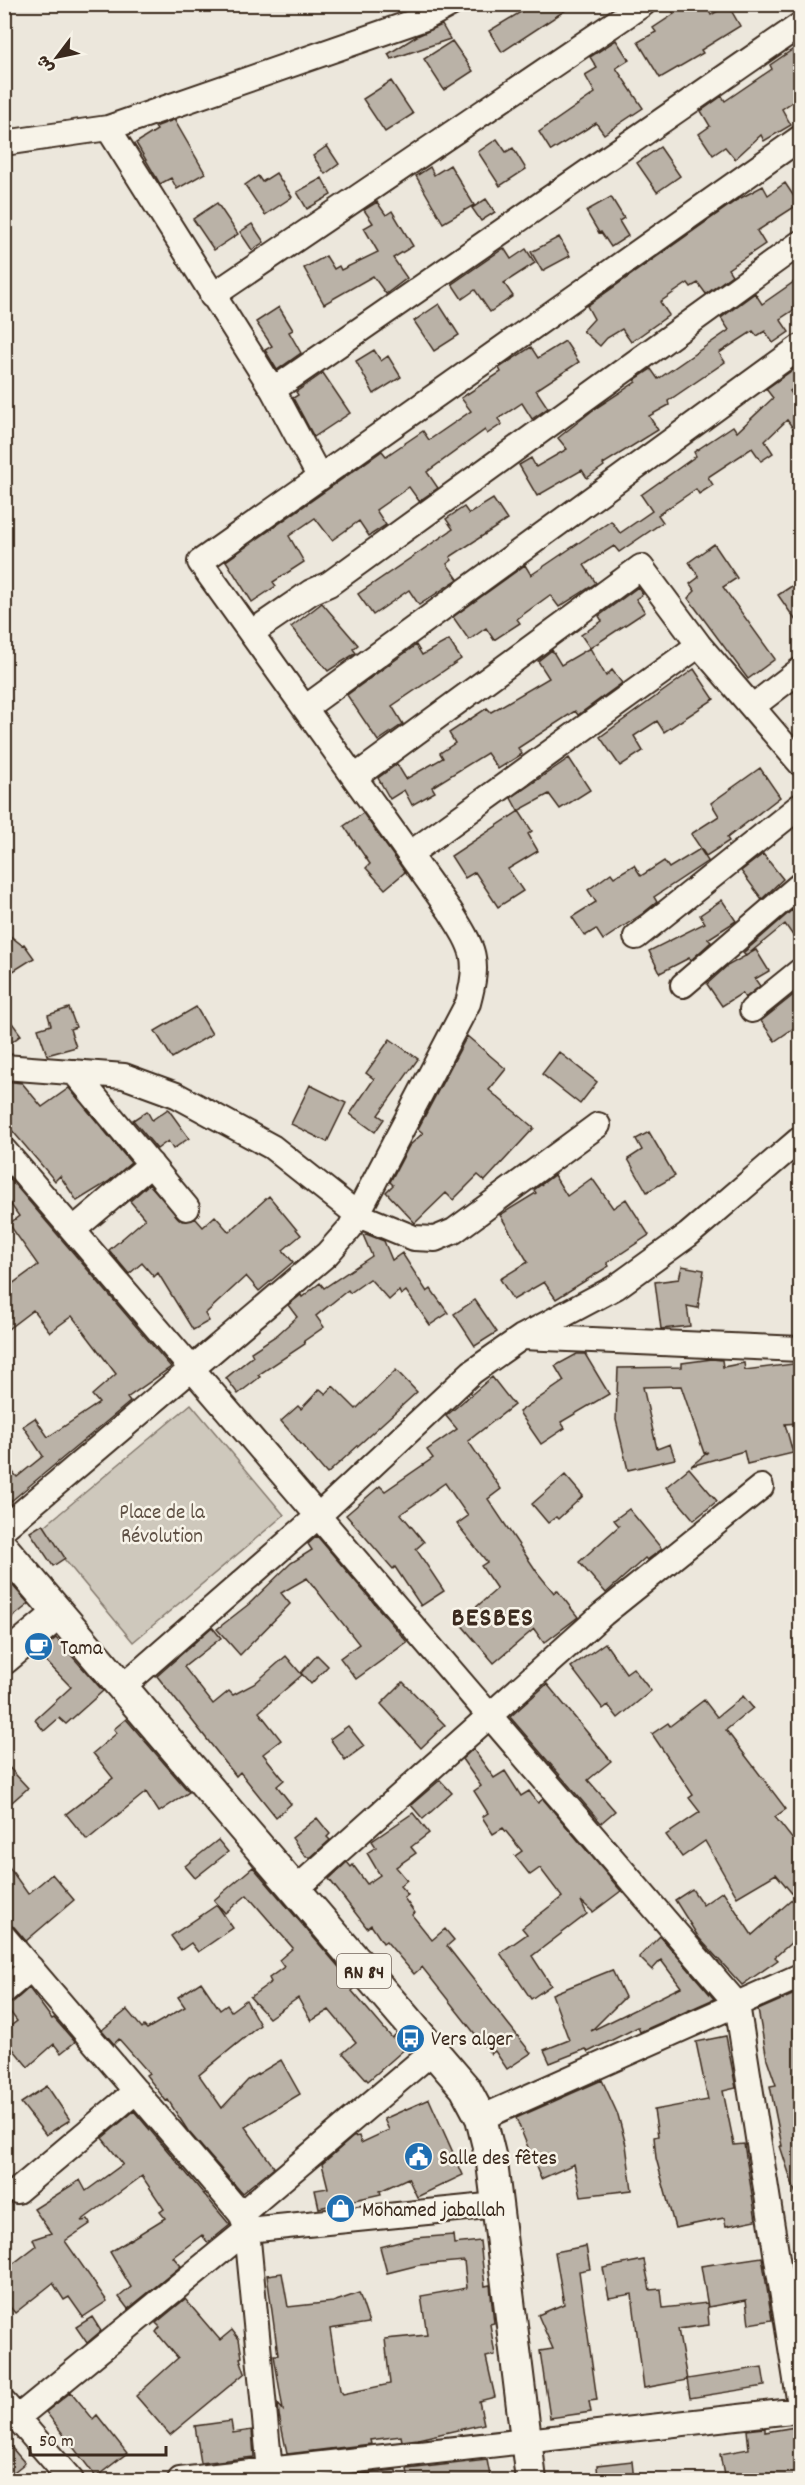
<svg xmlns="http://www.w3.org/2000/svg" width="805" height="2485" viewBox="0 0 805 2485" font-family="Dekko,'Playpen Sans Arabic',sans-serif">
	<rect width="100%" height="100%" fill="#ece7dc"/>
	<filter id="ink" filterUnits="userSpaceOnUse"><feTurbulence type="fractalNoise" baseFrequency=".0167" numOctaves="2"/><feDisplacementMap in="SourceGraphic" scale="12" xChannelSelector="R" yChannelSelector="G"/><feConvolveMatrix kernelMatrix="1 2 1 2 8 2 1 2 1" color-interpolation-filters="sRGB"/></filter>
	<g filter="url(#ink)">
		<path fill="#cec8bc" stroke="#84796d" stroke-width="1.5" d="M191,1404L284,1515L133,1642L40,1530Z"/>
		<path fill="#bab2a7" stroke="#3b2a1e" stroke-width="1.5" d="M534,4H575L502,52L489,31Z
			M668,4H705L711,15L728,5L740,26L701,50L703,53L660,78L638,42L656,32L653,28L674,14Z
			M442,25L450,39L391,59L388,54L417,36Z
			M616,40L629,60L616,68L643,108L604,134L596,123L551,151L539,132L595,93L585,75L597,68L590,57Z
			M452,41L473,71L444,90L424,59Z
			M792,50L801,62V96L782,109L791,125L764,141L761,135L735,159L725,147L713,155L699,134L710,126L701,111L722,96L725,101L772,69L770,65Z
			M391,81L413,114L385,132L363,99Z
			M176,119L175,121L205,173L177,189L171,178L160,184L136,143L157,130L155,127Z
			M497,139L506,152L513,148L526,169L500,186L478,152Z
			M327,146L339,164L325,174L313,156Z
			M660,147L680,176L657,192L637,163Z
			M450,165L474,205L443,223L416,176L430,167L434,175Z
			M276,173L292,197L265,215L245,185L258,176L262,182Z
			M322,178L331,195L307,209L297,192Z
			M785,183L799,204L757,231L765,244L728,269L732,275L706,294L698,283L691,287L688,283L660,302L669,315L631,342L622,329L607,338L600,346L583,331L594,319L587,306L737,200L763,186L768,195Z
			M611,197L624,218L619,221L628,236L611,247L601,232L599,233L586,211Z
			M486,199L495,212L481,221L472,208Z
			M377,202L386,215L392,211L413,246L393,258L407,278L386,294L373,276L324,304L304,268L326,256L334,269L339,266L341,270L378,252L364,228L373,223L364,210Z
			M217,203L238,234L214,250L193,219Z
			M252,224L264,242L252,250L240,232Z
			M559,237L570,256L542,271L531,252Z
			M504,248L511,259L526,249L535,263L504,283L513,296L490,312L475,290L462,299L452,284Z
			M801,277V305L780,319L789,332L773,343L765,331L757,336L753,331L719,353L725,362L668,401L669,405L649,416L658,430L603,464L604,466L587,478L582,470L537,496L519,465L531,458L536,467L567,449L558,438L593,410L636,382L634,380L651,369L658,379L729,330L721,318L755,293L762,304Z
			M439,304L459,335L434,351L414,321Z
			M279,307L293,330L289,332L301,353L277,370L265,350L272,346L256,322Z
			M565,341L579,362L536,390L548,408L532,419L522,403L498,419L502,424L487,434L485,430L427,472L438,488L419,501L409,487L376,510L386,525L369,536L359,521L332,540L315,518L289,536L304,562L273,582L276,586L252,602L226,561L382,451L386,456L423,431L429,440L471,411L461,398L501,372L499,368L531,347L538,358Z
			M374,350L381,361L388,356L401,377L374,394L356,361Z
			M801,364V384L790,391L801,407V439L787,420L765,441L773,453L761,461L752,448L708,477L713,485L699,494L696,489L658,515L663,522L619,552L614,546L584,565L596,583L581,593L559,607L550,595L517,619L520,623L494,640L486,628L469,640L453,617L525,565L531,575L611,521L620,533L652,511L641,495L696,456L694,452L733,426L737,432L773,398L766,389Z
			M323,373L350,413L314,437L293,398L298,395L296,392Z
			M493,499L507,520L450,557L452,560L447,564L458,579L419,605L409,590L373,615L358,594L453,529L446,519L464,507L469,514Z
			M714,544L737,578L723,587L775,659L748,679L688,598L695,591L690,584L699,577L689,562Z
			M801,580V628L778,595Z
			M638,587L643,594L636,599L645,612L590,648L606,676L612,670L622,683L578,715L575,711L518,748L522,754L498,769L487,753L432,787L435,792L412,805L404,790L390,799L378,778L397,764L406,779L443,758L440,753L455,743L449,733L487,708L491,712L549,678L538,661L552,650L561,665L590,648L581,635L602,621L599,616Z
			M322,603L358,645L353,649L356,653L328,671L291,627Z
			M449,640L461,659L392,706L403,724L378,741L347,695L416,645L422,655Z
			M694,669L714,699L664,732L657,721L634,736L643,751L620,766L600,737Z
			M569,758L590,790L560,809L549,794L518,811L511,798Z
			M760,768L780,797L727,838L729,841L706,856L691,834L719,816L711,803Z
			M519,811L532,831L528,834L538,851L508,869L523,891L498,907L475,872L465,878L451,856Z
			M363,813L405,872L385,889L366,868L370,864L344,826Z
			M700,849L708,861L654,897L657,902L642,914L603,940L596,929L585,936L572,917L596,902L588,890L611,873L614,877L634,865L641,876L664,861L669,868Z
			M763,854L783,879L762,899L741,871Z
			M722,900L736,921L708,939L711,942L691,960L689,958L660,973L649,951L705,923L700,915Z
			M792,910L795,914L801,910V947L785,924L746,956L743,953Z
			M4,931L22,945L24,944L34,958L4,977Z
			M756,950L769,971L755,979L760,986L745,998L742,993L722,1006L707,984L727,966Z
			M801,989V1023L775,1041L761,1021Z
			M196,1007L212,1034L172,1058L155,1031Z
			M69,1008L76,1027L70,1029L76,1047L47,1055L38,1029L51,1025L48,1015Z
			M4,1012L21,1035L4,1048Z
			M467,1036L506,1069L489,1090L534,1128L485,1181L478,1175L453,1200L446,1193L415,1223L386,1192L393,1185L390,1182L409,1146L423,1133L418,1129Z
			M390,1039L418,1059L378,1115L384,1119L375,1132L350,1114L374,1079L366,1073Z
			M559,1052L597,1082L580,1104L542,1074Z
			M4,1081L22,1083L42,1107L69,1088L131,1163L108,1182L77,1201L60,1176L55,1181L4,1121Z
			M310,1085L346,1103L327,1142L291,1124Z
			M168,1109L189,1138L173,1149L168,1141L157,1149L133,1120L147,1111L152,1120Z
			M649,1132L675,1176L647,1192L628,1159L642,1150L636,1139Z
			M4,1172L171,1367L127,1398L130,1402L4,1507V1462L17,1477L43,1456L23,1426L35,1418L48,1437L99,1403L92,1395L116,1374L72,1316L50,1332L33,1310L4,1332V1290L38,1265L9,1224L19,1216L4,1195Z
			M554,1175L567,1196L592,1178L613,1208L626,1199L649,1235L607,1263L609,1266L556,1299L544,1282L513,1300L500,1279L528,1262L500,1215L536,1193L534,1190Z
			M149,1184L182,1221L196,1219L203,1227L215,1216L229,1232L269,1196L301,1235L283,1250L293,1262L259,1291L246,1276L205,1314L209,1321L193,1330L158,1273L154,1277L142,1263L129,1274L109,1250L145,1219L130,1201Z
			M366,1234L384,1241L392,1260L402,1253L427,1292L431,1289L448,1313L430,1325L406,1291L401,1295L399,1291L389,1300L370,1279L350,1293L348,1290L316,1316L324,1327L304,1341L305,1344L258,1375L260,1377L238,1394L226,1378L253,1356L251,1352L277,1335L297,1317L288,1305L301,1295L302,1297L320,1283L324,1288L372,1256L363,1235Z
			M682,1266L704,1270L698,1308L687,1306L690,1326L661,1329L655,1282L679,1279Z
			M475,1300L497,1332L475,1346L454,1314Z
			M577,1354H585L609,1394L561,1422L565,1428L541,1444L519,1412L564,1381L555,1366Z
			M712,1359L722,1360L723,1367L744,1363L745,1370L801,1363V1385H798L799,1423L785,1424L793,1453L747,1464L744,1451L691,1466L708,1452L704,1453L681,1386L643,1387L657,1449L670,1444L675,1459L628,1470L616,1420L618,1368L682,1367V1363Z
			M396,1370L417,1392L327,1474L281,1421L298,1406L301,1409L320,1389L326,1394L333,1386L356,1409Z
			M492,1377L514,1405L468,1441L501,1489L488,1499L537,1572L554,1593L557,1590L578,1617L544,1643L534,1629L494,1663L459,1622L497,1589L481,1566L487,1562L457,1524L468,1516L445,1483L401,1514L424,1542L416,1549L444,1591L421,1606L395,1567L393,1569L346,1515L380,1486L385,1491L433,1458L427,1450L457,1429L446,1416Z
			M689,1468L717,1501L694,1520L666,1487Z
			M565,1475L583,1496L558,1519L556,1517L548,1523L532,1504Z
			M629,1509L662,1549L647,1560L645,1558L606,1593L579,1562L619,1526L614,1520Z
			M43,1524L65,1558L53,1566L30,1532Z
			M317,1536L407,1642L356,1679L340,1658L359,1644L307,1578L281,1593L290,1604L240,1655L217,1629L249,1604L291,1563L312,1550L308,1544Z
			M4,1576L29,1604L4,1624Z
			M212,1627L221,1638L184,1667L213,1704L229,1691L233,1695L254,1684L286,1656L302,1675L259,1712L281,1740L263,1754L284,1780L277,1786L291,1804L276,1817L240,1772L236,1776L157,1676Z
			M56,1638L103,1691L66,1724L59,1718L44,1731L35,1720L71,1687L38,1653Z
			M605,1643L626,1673L633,1668L651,1691L618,1718L608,1705L603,1709L571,1667Z
			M317,1655L328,1666L311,1684L301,1673Z
			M403,1682L445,1725L421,1748L381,1704Z
			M547,1684L611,1761L588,1780L615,1811L601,1823L510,1717Z
			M743,1696L753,1708L726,1730L786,1809L775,1817L801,1850V1934L775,1957L778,1960L742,1985L699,1938L675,1900L692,1889L703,1905L723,1891L752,1935L795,1897L776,1874L737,1897L705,1841L682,1857L666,1835L700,1812L689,1798L693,1795L652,1734L668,1723L670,1726L704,1700L717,1717Z
			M126,1719L189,1792L159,1812L146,1792L87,1840L66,1814L113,1778L93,1753L117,1733L114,1729Z
			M348,1726L364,1746L345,1760L330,1739Z
			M473,1749L494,1778L505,1771L521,1796L529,1791L538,1803L543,1799L621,1891L593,1912L581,1901L587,1914L532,1956L551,1985L531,1999L500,1953L527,1934L522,1928L562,1897L540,1868L530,1875L515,1856L522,1851L503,1828L493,1834L482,1817L488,1813L474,1791L481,1786L462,1759Z
			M4,1762L28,1788L4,1809Z
			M440,1780L452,1793L423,1819L411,1805Z
			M413,1813L429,1833L411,1847L416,1853L396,1867L407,1880L400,1886L408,1895L404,1898L415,1913L412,1915L432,1940L445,1929L454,1940L447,1946L531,2053L507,2069L495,2051L491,2054L422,1967L414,1974L386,1941L383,1943L371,1925L367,1928L329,1879L347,1862L351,1867L353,1865L367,1884L380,1875L367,1853L376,1847L372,1841Z
			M317,1818L330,1834L327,1837L330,1840L311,1857H306L292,1838Z
			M218,1840L228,1852L195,1878L185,1866Z
			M4,1860L28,1894L52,1874L74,1900L26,1941L14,1927L4,1923Z
			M253,1867L356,1987L352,1991L392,2038L396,2034L407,2047L368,2081L343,2053L356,2042L329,2010L311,2021L298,1998L269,2018L250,1997L271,1982L269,1978L284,1967L279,1960L293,1948L247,1895L225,1913L214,1900Z
			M217,1905L233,1928L198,1952L191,1943L181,1950L171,1936Z
			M660,1936L714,1999L640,2032L638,2027L588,2052L586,2049L550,2063L544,2050L569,2040L552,1994L612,1970L625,1997L591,2031L681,1987L661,1960L652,1970L639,1957Z
			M201,1982L220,2010L227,2005L231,2011L246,2000L260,2025L199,2075L222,2108L248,2080L281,2060L300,2094L245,2127L274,2167L242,2193L188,2131L168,2100L166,2101L146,2075L149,2073L119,2039L114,2044L102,2030L127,2010L142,2028L144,2026L147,2029L185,2007L178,1997Z
			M29,1988L52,2019L54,2018L75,2042L61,2053L54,2044L28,2067L4,2038V2031L17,2021L5,2005L13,2002Z
			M797,1993L801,2014V2200L798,2201L780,2146H782L770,2086L776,2085L767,2059L758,2010Z
			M726,2036L736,2088L723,2091L734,2145L744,2144L756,2220L726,2226L724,2218L675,2228L656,2158L654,2137L658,2136L654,2110L708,2100L696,2042Z
			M602,2080L618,2115L626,2145L632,2190L581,2196L574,2164L541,2179L516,2118Z
			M47,2086L70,2120L46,2135L21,2103Z
			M429,2099L463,2175L417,2197L408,2178L380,2191L381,2194L319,2208L315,2190L328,2188L322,2164L353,2137L359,2136L361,2143L389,2130L384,2119Z
			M134,2111L230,2225L208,2243L202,2235L173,2257L181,2266L128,2309L119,2297L131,2287L110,2252L165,2218L160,2212L164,2209L142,2176L81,2221L88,2220L90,2224L65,2241L107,2301L83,2317L69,2297L64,2300L53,2283L15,2313L4,2300V2252L14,2263L36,2246L33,2239L51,2233L34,2209L80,2180L86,2191L123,2164L102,2138Z
			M453,2235L454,2244L480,2241L485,2286L490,2285L494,2323L490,2324L495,2355L486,2357L495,2397L479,2401L484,2424L418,2439L402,2441L401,2436L370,2440L371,2444L287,2454L279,2415L278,2404L283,2410L274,2355H278L267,2275L282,2273L288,2307L333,2302L359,2293L369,2323L330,2329L340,2390L343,2394L390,2384L385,2339L427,2335L421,2296L467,2288L464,2261L419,2265L387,2273L380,2247L415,2238Z
			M586,2246L590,2269L579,2271L597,2400L589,2401L591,2412L550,2418L540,2351L553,2349L538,2315L564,2304L555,2252Z
			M762,2257L772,2320L749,2324L746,2300L708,2307L701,2266Z
			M644,2260L650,2290L661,2289L663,2308L707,2303L709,2325L678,2329L687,2380L644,2388L632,2294L609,2298L603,2268Z
			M185,2299L220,2340L232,2330L239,2339L242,2357L240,2358L245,2373L170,2435L136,2396L178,2358L156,2332L160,2327L156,2323Z
			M92,2317L101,2331L87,2343L76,2327Z
			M762,2367L765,2386L690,2398L687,2379Z
			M71,2392L93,2419L97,2415L127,2453L96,2477L46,2412Z
			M231,2421L233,2433L252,2430L254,2457L201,2463L195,2426Z
			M801,2426V2477L779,2481H725L720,2454L749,2449L747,2430L765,2428V2432Z
			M4,2439L25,2463L4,2480Z
			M487,2460L491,2481H409L407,2469Z
			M632,2461L634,2481H598L597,2465Z
			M396,2470L397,2478L390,2481H303Z"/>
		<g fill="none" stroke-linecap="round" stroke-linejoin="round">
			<defs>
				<path id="minor" d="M108,128L273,390L320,478
					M4,143L108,128L425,18L451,4
					M212,296L643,4
					M273,390L800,25
					M251,633L311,592L329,584L800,243
					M752,707L800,670
					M305,708L800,347
					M355,777L641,567L699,645L800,763
					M411,853L699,645
					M636,937L800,806
					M683,985L800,885
					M752,1010L800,971
					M4,1067L124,1076L176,1095L272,1147L358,1215L414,1238L435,1239L454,1231L598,1125
					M74,1072L187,1208
					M4,1150L737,2004L800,2405
					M73,1230L151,1164
					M522,1337L800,1349
					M4,1528L327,1254L350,1228L468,1003C480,959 474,949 450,911L200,562L800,138
					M121,1688L317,1517L472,1372L522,1337L616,1287L688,1235L800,1139
					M294,1891L603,1614L761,1487
					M4,1937L241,2214L247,2230L270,2471
					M4,1991L31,1968
					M481,2118L800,1976
					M17,2191L136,2091
					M241,2214L433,2051
					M4,2403L71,2480
					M17,2418L247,2230L497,2205
					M180,2480L800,2410"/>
				<path id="major" d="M4,1549L465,2088L481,2118L492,2163L531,2480
					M4,1659L58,1614"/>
			</defs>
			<use href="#minor" stroke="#3b2a1e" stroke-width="28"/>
			<use href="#major" stroke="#3b2a1e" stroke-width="34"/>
			<use href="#minor" stroke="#f7f3e8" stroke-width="24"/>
			<use href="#major" stroke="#f7f3e8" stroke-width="30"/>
		</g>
	</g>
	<defs>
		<symbol id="cafe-disc" viewBox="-11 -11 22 22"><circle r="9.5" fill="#1f6fb2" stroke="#f7f3e8"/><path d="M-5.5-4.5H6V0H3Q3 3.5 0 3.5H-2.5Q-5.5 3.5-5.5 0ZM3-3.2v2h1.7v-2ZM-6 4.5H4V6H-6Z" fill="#fff"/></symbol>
		<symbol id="bus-disc" viewBox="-11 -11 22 22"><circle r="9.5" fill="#1f6fb2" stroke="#f7f3e8"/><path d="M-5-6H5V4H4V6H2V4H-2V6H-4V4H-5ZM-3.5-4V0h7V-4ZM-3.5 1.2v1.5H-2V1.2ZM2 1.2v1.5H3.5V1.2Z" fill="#fff"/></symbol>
		<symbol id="civic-disc" viewBox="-11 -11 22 22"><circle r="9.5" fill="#1f6fb2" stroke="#f7f3e8"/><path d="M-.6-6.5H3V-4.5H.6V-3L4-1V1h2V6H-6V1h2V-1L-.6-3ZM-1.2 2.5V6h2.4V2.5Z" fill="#fff"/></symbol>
		<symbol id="shop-disc" viewBox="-11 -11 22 22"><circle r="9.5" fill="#1f6fb2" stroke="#f7f3e8"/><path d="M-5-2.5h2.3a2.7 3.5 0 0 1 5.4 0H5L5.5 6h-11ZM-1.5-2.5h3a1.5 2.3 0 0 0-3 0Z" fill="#fff"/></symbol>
	</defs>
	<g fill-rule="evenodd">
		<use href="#cafe-disc" x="22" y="1630" width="33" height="33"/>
		<use href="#bus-disc" x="394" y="2022" width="33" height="33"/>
		<use href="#civic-disc" x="402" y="2140" width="33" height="33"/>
		<use href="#shop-disc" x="324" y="2192" width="33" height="33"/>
	</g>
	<g text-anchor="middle" stroke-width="5" stroke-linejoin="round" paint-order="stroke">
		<rect fill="#f7f3e8" stroke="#73665b" stroke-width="1.5" x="337" y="1954" width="54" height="34" rx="4.5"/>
		<g font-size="20" font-weight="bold" fill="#3b2a1e">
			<text x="364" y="1978">RN 84</text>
		</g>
		<g font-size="21" fill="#605246" stroke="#f7f3e8">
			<text x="162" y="1518">Place de la<tspan x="162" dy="24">Révolution</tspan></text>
		</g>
		<g font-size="21" fill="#3b2a1e" stroke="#f7f3e8" text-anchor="start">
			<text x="60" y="1654">Tama</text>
			<text x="431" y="2045">Vers alger</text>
			<text x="439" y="2164">Salle des fêtes</text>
			<text x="362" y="2216">Mohamed jaballah</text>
		</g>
		<g font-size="27" font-weight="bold" letter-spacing="1.5" fill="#3b2a1e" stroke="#f7f3e8">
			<text x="493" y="1625">BESBES</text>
		</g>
	</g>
	<rect width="805" height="2485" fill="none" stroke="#f7f3e8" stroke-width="24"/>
	<rect x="12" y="12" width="781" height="2461" fill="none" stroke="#3b2a1e" stroke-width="2" filter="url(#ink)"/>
	<g transform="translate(57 57) rotate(238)" stroke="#f7f3e8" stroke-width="4.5" paint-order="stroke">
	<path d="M0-4.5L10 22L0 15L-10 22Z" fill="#3b2a1e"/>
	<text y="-9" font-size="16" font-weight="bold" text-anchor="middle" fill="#3b2a1e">ش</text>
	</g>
	<path d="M30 2446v9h136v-9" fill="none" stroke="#3b2a1e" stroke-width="3"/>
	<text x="39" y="2446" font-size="18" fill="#3b2a1e" stroke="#f7f3e8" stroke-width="4.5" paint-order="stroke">50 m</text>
</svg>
